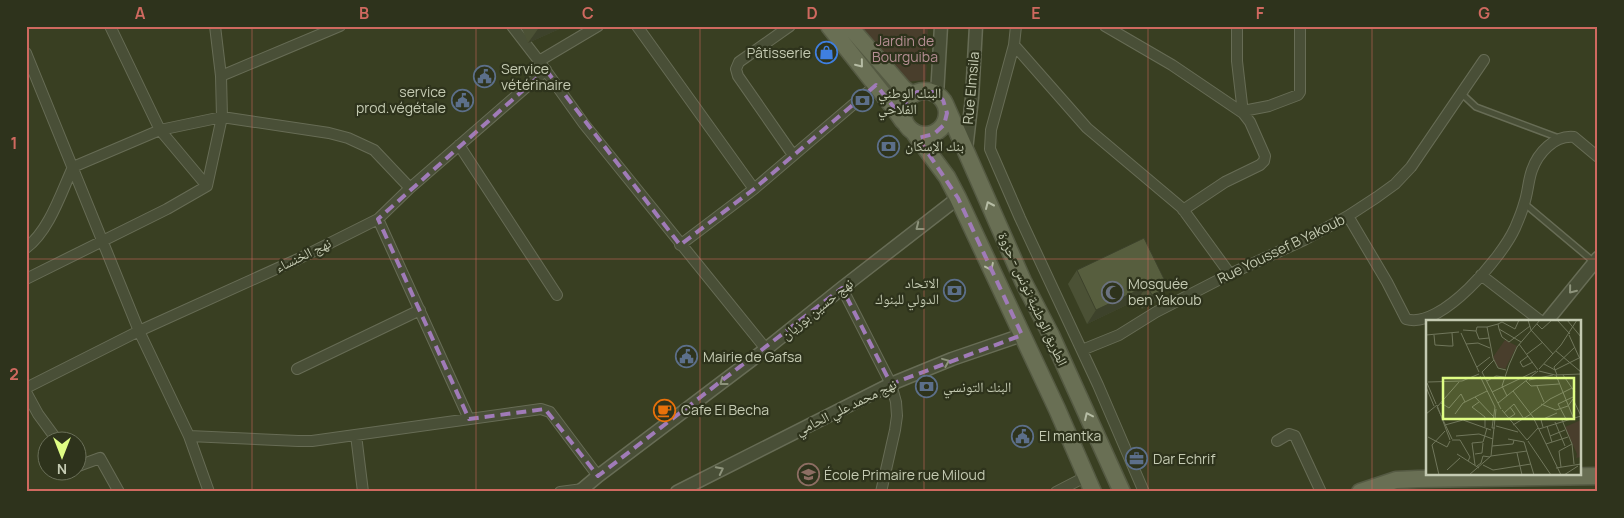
<svg xmlns="http://www.w3.org/2000/svg" width="1624" height="518" viewBox="0 0 1624 518" font-family="Manrope,'Noto Naskh Arabic',sans-serif">
	<rect width="100%" height="100%" fill="#393f22"/>
	<path fill="#493e2c" d="M861,26H928L926,80L905,82Z"/>
	<g fill="none" stroke-linecap="round" stroke-linejoin="round">
		<defs>
			<path id="service" d="M1462,94L1476,107L1559,138
				M1525,204L1594,262"/>
			<path id="minor" d="M110,26L160,130L207,186
				M512,26L539,61L584,124L766,349
				M637,26L754,189L876,85
				M790,26L739,62L736,69L738,76L793,155
				M1016,26L1014,45L991,130L990,149L1020,218L1098,385L1144,492
				M1105,26L1172,65L1243,113L1250,122L1265,156L1264,161L1260,165L1225,182L1183,210
				M1237,26V61L1243,113
				M1014,45L1087,128L1182,208L1230,274
				M26,53L139,331L189,436L209,492
				M539,61L598,26
				M221,76L340,26
				M1243,111L1269,106L1298,95L1300,92V26
				M459,145L557,295
				M1348,216L1387,282L1406,319C1441,330 1502,257 1515,228C1518,221 1522,212 1524,204C1528,193 1528,181 1532,170C1538,153 1554,135 1574,137L1598,157
				M378,219L469,419
				M680,245L754,189
				M26,248C49,231 61,193 73,167L160,130L222,117L329,133L348,138L374,150L410,188
				M1481,275L1542,322
				M26,279L167,209L207,186L222,117L221,76L215,26
				M842,288L891,384L896,402L897,416L895,430L881,492
				M1082,350L1119,335L1156,312L1230,274L1304,240L1348,216L1377,197L1395,184L1411,167L1484,60
				M297,369L420,310
				M26,388L139,331L298,259L378,219L410,188L546,70
				M26,392L38,414L57,440
				M356,435L363,492
				M189,436L298,441H312L541,409L550,412L598,476
				M1277,441L1289,434L1295,436L1321,492
				M78,466L100,458L119,492
				M560,492L583,489
				M1056,492L1087,476"/>
			<path id="tertiary" d="M937,95L941,26
				M966,150L972,98L976,26
				M1546,322L1598,258
				M579,492L598,476L766,349L842,288L958,198
				M677,492L891,384L952,359L1022,335"/>
			<path id="primary" d="M829,26L894,108L903,121
				M849,26L903,88L912,95
				M903 113a22 22 0 1 1 44 0a22 22 0 1 1-44 0Z
				M946,106L1023,281L1051,335L1122,492
				M915,134L947,177L958,198L1057,409L1093,492
				M1360,492L1396,480L1418,479L1598,476"/>
		</defs>
		<use href="#service" stroke="#676c55" stroke-width="8"/>
		<use href="#minor" stroke="#676c55" stroke-width="12"/>
		<use href="#tertiary" stroke="#676c55" stroke-width="15"/>
		<use href="#primary" stroke="#555a43" stroke-width="19"/>
		<use href="#service" stroke="#494f37" stroke-width="5"/>
		<use href="#minor" stroke="#494f37" stroke-width="10"/>
		<use href="#tertiary" stroke="#494f37" stroke-width="12"/>
		<use href="#primary" stroke="#696f54" stroke-width="16"/>
	</g>
	<path fill="#4b5135" d="M521,26H566L528,43Z
		M1077,270L1168,287L1158,301L1142,309L1137,300L1087,324L1068,284Z"/>
	<path fill="#3d422b" d="M543,26H566L528,43L538,29Z
		M1147,286L1137,300L1087,324L1096,310Z
		M1168,287L1158,301L1142,309L1152,295Z"/>
	<path fill="#575e3e" stroke="#3d422b" d="M1144,238L1168,287L1152,295L1147,286L1096,310L1077,270Z"/>
	<defs><path id="oneway-chevron" d="M-2-3.5L2.5 0L-2 3.5" fill="none" stroke-width="1.6" stroke-linecap="round" stroke-linejoin="round" transform="scale(1.25)"/></defs>
	<g stroke="#b6bca4">
		<use href="#oneway-chevron" transform="translate(860 64) rotate(51)"/>
		<use href="#oneway-chevron" transform="translate(989 205) rotate(-114)"/>
		<use href="#oneway-chevron" transform="translate(990 267) rotate(65)"/>
		<use href="#oneway-chevron" transform="translate(1088 416) rotate(-115)"/>
	</g>
	<g stroke="#8d937b">
		<use href="#oneway-chevron" transform="translate(919 227) rotate(142)"/>
		<use href="#oneway-chevron" transform="translate(1572 290) rotate(129)"/>
		<use href="#oneway-chevron" transform="translate(946 362) rotate(-22)"/>
		<use href="#oneway-chevron" transform="translate(723 382) rotate(143)"/>
		<use href="#oneway-chevron" transform="translate(720 470) rotate(-27)"/>
	</g>
	<path fill="none" stroke="#a07bb8" stroke-width="4" stroke-dasharray="10 6" stroke-linejoin="round" d="M546,70L680,245L754,189L876,85L898,112L917,92H933L943,100L947,113L944,125L934,134L918,138L958,198L1022,335L891,384L842,288L598,476L545,409L469,419L378,219Z"/>
	<path fill="none" stroke="#cf695f" stroke-width="1" stroke-opacity="0.55" d="M252,26V492M476,26V492M700,26V492M924,26V492M1148,26V492M1372,26V492M26,259H1598"/>
	<defs>
		<symbol id="shop-ring" viewBox="-11 -11 22 22"><circle r="9.5" fill="#2e331c" stroke="#3f7fe0" stroke-width="1.5"/><path d="M-5-2.5h2.3a2.7 3.5 0 0 1 5.4 0H5L5.5 6h-11ZM-1.5-2.5h3a1.5 2.3 0 0 0-3 0Z" fill="#3f7fe0"/></symbol>
		<symbol id="civic-ring" viewBox="-11 -11 22 22"><circle r="9.5" fill="#2e331c" stroke="#5c6f8a" stroke-width="1.5"/><path d="M-.6-6.5H3V-4.5H.6V-3L4-1V1h2V6H-6V1h2V-1L-.6-3ZM-1.2 2.5V6h2.4V2.5Z" fill="#5c6f8a"/></symbol>
		<symbol id="bank-ring" viewBox="-11 -11 22 22"><circle r="9.5" fill="#2e331c" stroke="#5c6f8a" stroke-width="1.5"/><path d="M-6-4H6V4H-6ZM0-2.3a2.3 2.3 0 1 0 0 4.6a2.3 2.3 0 1 0 0-4.6Z" fill="#5c6f8a"/></symbol>
		<symbol id="mosque-ring" viewBox="-11 -11 22 22"><circle r="9.5" fill="#2e331c" stroke="#6b7280" stroke-width="1.5"/><path d="M3.5-4.9A6 6 0 1 0 3.5 4.9A5 5 0 1 1 3.5-4.9Z" fill="#6b7280"/></symbol>
		<symbol id="cafe-ring" viewBox="-11 -11 22 22"><circle r="9.5" fill="#2e331c" stroke="#e8710a" stroke-width="1.5"/><path d="M-5.5-4.5H6V0H3Q3 3.5 0 3.5H-2.5Q-5.5 3.5-5.5 0ZM3-3.2v2h1.7v-2ZM-6 4.5H4V6H-6Z" fill="#e8710a"/></symbol>
		<symbol id="office-ring" viewBox="-11 -11 22 22"><circle r="9.5" fill="#2e331c" stroke="#5c6f8a" stroke-width="1.5"/><path d="M-6-3h4V-5.5h4V-3h4V5H-6ZM-1-4.5V-3h2v-1.5ZM-6 0V1H6V0Z" fill="#5c6f8a"/></symbol>
		<symbol id="school-ring" viewBox="-11 -11 22 22"><circle r="9.5" fill="#2e331c" stroke="#8d6e63" stroke-width="1.5"/><path d="M0-5L7-2L0 1L-7-2ZM-4 1L0 2.5L4 1V4Q0 6-4 4Z" fill="#8d6e63"/></symbol>
	</defs>
	<g fill-rule="evenodd">
		<use href="#shop-ring" x="814" y="40" width="25" height="25"/>
		<use href="#civic-ring" x="472" y="64" width="25" height="25"/>
		<use href="#civic-ring" x="450" y="88" width="25" height="25"/>
		<use href="#bank-ring" x="850" y="88" width="25" height="25"/>
		<use href="#bank-ring" x="876" y="134" width="25" height="25"/>
		<use href="#bank-ring" x="942" y="278" width="25" height="25"/>
		<use href="#mosque-ring" x="1100" y="280" width="25" height="25"/>
		<use href="#civic-ring" x="674" y="344" width="25" height="25"/>
		<use href="#bank-ring" x="914" y="374" width="25" height="25"/>
		<use href="#cafe-ring" x="652" y="398" width="25" height="25"/>
		<use href="#civic-ring" x="1010" y="424" width="25" height="25"/>
		<use href="#office-ring" x="1124" y="446" width="25" height="25"/>
		<use href="#school-ring" x="796" y="462" width="25" height="25"/>
	</g>
	<g text-anchor="middle" stroke-width="4.5" stroke-linejoin="round" paint-order="stroke">
		<g font-size="14" fill="#b58e93" stroke="#2e331c">
			<text x="905" y="46">Jardin de<tspan x="905" dy="16">Bourguiba</tspan></text>
		</g>
		<g font-size="14" fill="#c4cab2" stroke="#2e331c" text-anchor="start">
			<text x="811" y="58" text-anchor="end">Pâtisserie</text>
			<text x="501" y="74">Service<tspan x="501" dy="16">vétérinaire</tspan></text>
			<text x="446" y="97" text-anchor="end">service<tspan x="446" dy="16">prod.végétale</tspan></text>
			<text x="878" y="98">البنك الوطني<tspan x="878" dy="16">الفلاحي</tspan></text>
			<text x="905" y="151">بنك الإسكان</text>
			<text x="939" y="288" text-anchor="end">الاتحاد<tspan x="939" dy="16">الدولي للبنوك</tspan></text>
			<text x="1128" y="289">Mosquée<tspan x="1128" dy="16">ben Yakoub</tspan></text>
			<text x="703" y="362">Mairie de Gafsa</text>
			<text x="943" y="392">البنك التونسي</text>
			<text x="681" y="415">Cafe El Becha</text>
			<text x="1039" y="441">El mantka</text>
			<text x="1153" y="464">Dar Echrif</text>
			<text x="824" y="480">École Primaire rue Miloud</text>
		</g>
		<g font-size="14" fill="#c4cab2" stroke="#2e331c">
			<text transform="translate(971 88) rotate(-85)" y="5">Rue Elmsila</text>
			<text transform="translate(1281 249) rotate(-26)" y="5">Rue Youssef B Yakoub</text>
			<text transform="translate(303 255) rotate(-26)" y="5">نهج الخنساء</text>
			<text transform="translate(1033 299) rotate(65)" y="5">الطريق الوطنية تونس - حزوة</text>
			<text transform="translate(817 309) rotate(-39)" y="5">نهج حسين بوزيان</text>
			<text transform="translate(846 407) rotate(-26)" y="5">نهج محمد علي الحامي</text>
		</g>
	</g>
	<g transform="translate(1426 320)">
		<rect width="155" height="155" fill="#393f22"/>
		<path d="M79,20L91,26L79,49L72,47L67,37ZM155,100V137L150,138L151,134L139,107Z" fill="#493e2c"/>
		<path fill="none" stroke="#71775c" stroke-width="1" d="M102,0L105,10L127,34M131,0L144,14M141,0L155,17M72,4L76,2L89,9L93,0M111,4L116,9L126,0M61,7L72,4L73,9L95,22M73,9L76,17L83,22L104,6M37,10L50,11L51,7H61L67,38L72,48L80,50M50,11L53,19L63,18M35,13L53,52M0,15L33,12M8,15L9,25L23,26H27L26,13M143,15L153,37M40,24L52,23L64,28M93,24L112,50M130,31L155,52M101,34L117,22M102,36L94,42L97,47L107,42M118,44L129,50L155,37M51,47L64,37M113,49L135,25L151,0M113,51L129,55L155,54M56,52L68,40M56,52L75,89M130,55L147,97M131,55L128,47L149,27M137,55L146,68M54,56L69,87L66,108H69M103,60L127,55M61,61L70,56L78,57M100,61L105,66L133,64M2,62L36,61L53,54M1,63L10,84M111,66L118,82M0,67L8,86M87,71L107,97L135,155M66,72L110,51M81,76L76,66L83,45L91,27L114,0M49,77L67,96M53,82L46,87L59,97V107M15,83L23,88L35,74L39,82M72,83L112,51M132,84L140,99M132,84L147,77M76,90L101,120M78,93L88,84L98,99M0,94L11,85L24,120M29,94L37,83L61,71M104,94L124,79L146,68L149,72M83,98L89,94L84,87M136,100L146,124M129,102L139,126M19,105L37,100L65,110M87,105L105,94M70,106L92,112M121,106L126,122M117,107L115,100L131,93M113,109L155,96L147,79L142,86L130,90L115,84M30,116L53,114L67,119M124,116L139,110M2,117L21,127L24,121M26,119L11,87L33,62M82,119L98,122M26,120H34L44,137L42,141M101,120L112,108M102,121L125,155M98,122L108,155M120,124L142,117M66,126L87,124L88,120M91,133L96,155M31,134L53,148M49,134L56,133L57,123M65,136L101,131M49,145L46,123L57,122L61,108M57,145L67,150L105,144M51,146L55,143L57,136L64,137M135,147L133,131L146,124L148,144M130,148L155,144M21,150L34,138M13,155L6,125L19,111M43,155L65,136L70,89M138,155L152,146"/>
		<path fill="#dffd84" fill-opacity="0.15" stroke="#dffd84" stroke-width="2.5" d="M17,58H148V99H17Z"/>
		<rect width="155" height="155" fill="none" stroke="#c4cab2" stroke-width="2.5"/>
	</g>
	<rect width="1624" height="518" fill="none" stroke="#2e331c" stroke-width="55"/>
	<g transform="translate(62 456) rotate(180)"><circle r="24" fill="#2e331c" stroke="#6a6f58"/>
	<path d="M0-4L9 19L0 12L-9 19Z" fill="#dffd84"/>
	<text y="-8" font-size="14" font-weight="bold" text-anchor="middle" fill="#c4cab2">N</text>
	</g>
	<rect x="28" y="28" width="1568" height="462" fill="none" stroke="#cf695f" stroke-width="2"/>
	<g font-size="16" text-anchor="middle" font-weight="bold" fill="#cf695f">
		<text x="140" y="19">A</text>
		<text x="364" y="19">B</text>
		<text x="588" y="19">C</text>
		<text x="812" y="19">D</text>
		<text x="1036" y="19">E</text>
		<text x="1260" y="19">F</text>
		<text x="1484" y="19">G</text>
		<text x="14" y="149">1</text>
		<text x="14" y="380">2</text>
	</g>
</svg>
